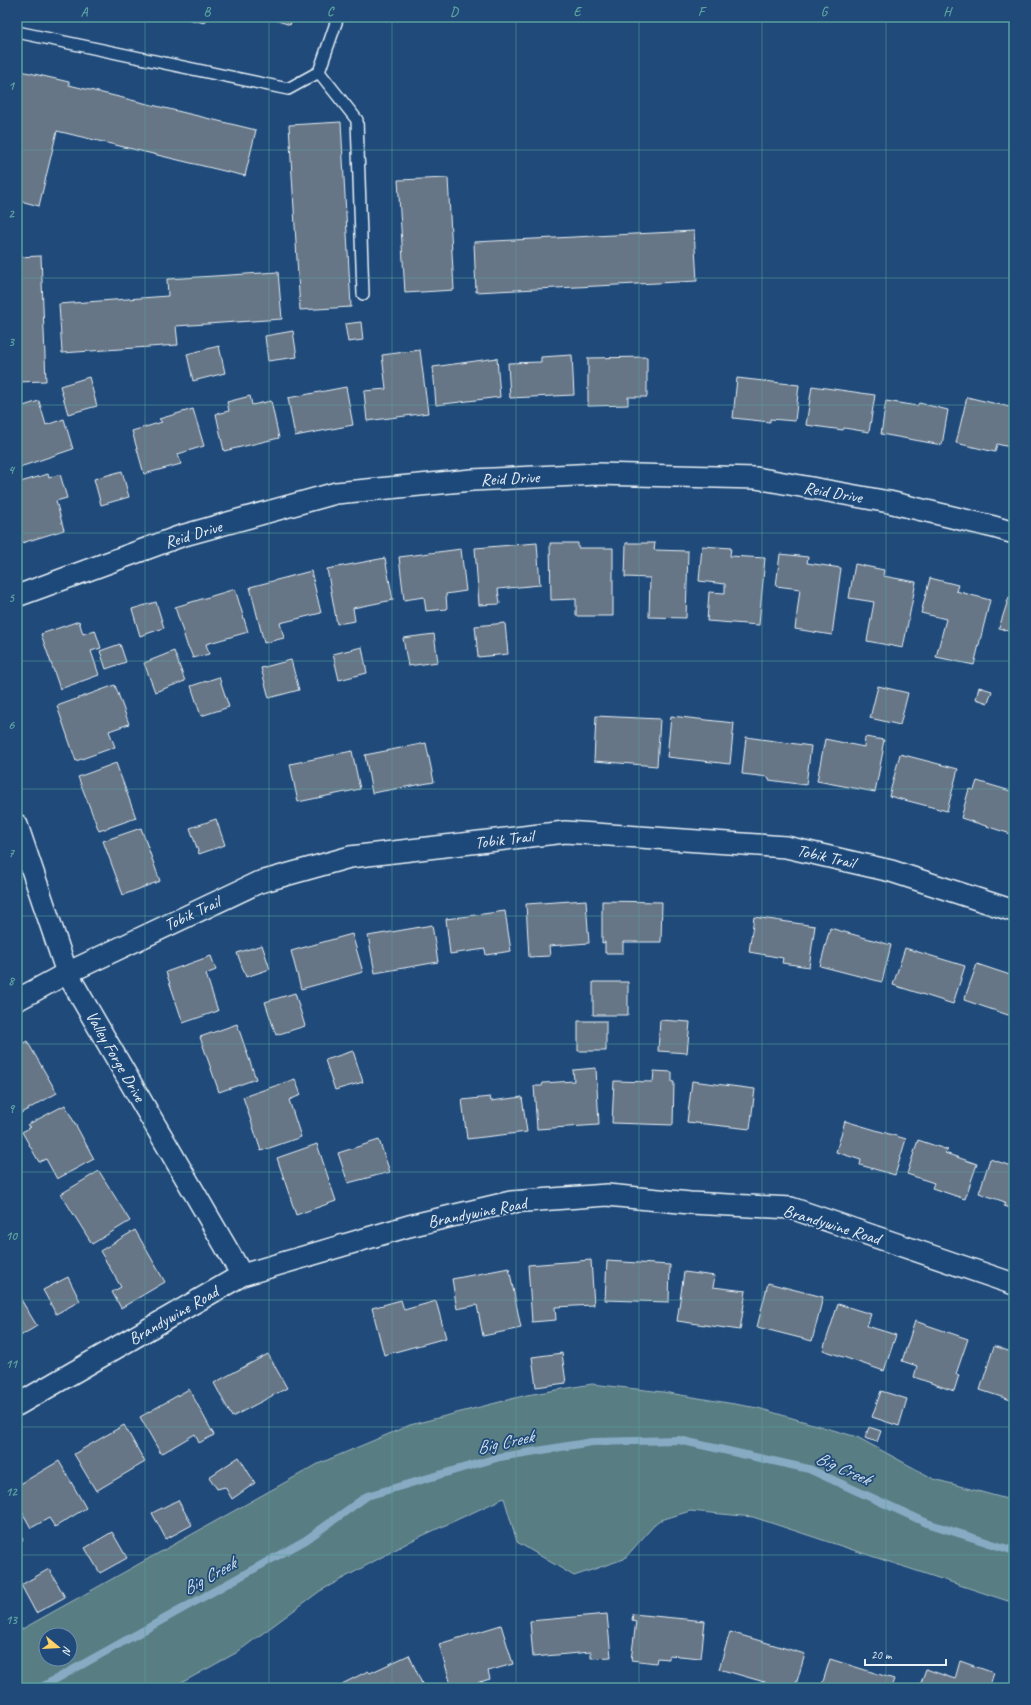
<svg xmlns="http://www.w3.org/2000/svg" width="1031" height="1705" viewBox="0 0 1031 1705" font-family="Caveat,sans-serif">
	<rect width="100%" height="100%" fill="#1f4a7a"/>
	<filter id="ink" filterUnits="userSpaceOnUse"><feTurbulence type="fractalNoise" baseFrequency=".025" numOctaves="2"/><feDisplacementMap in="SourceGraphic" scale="8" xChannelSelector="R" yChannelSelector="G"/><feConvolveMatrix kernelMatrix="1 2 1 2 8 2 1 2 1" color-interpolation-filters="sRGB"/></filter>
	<g filter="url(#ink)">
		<path fill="#597d83" stroke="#a0b7be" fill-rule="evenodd" d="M592,1384L663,1392L758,1408L857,1437L934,1479L1014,1501V1603L753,1517L690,1511L658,1521L624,1559L574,1576L517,1542L504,1498L411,1541L320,1591L236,1653L172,1688H17V1632L318,1464L410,1425L527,1395ZM46,1635H70V1659H46Z"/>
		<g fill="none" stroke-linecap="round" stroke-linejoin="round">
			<path stroke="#86abc3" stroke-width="8" d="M40,1688L306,1540L367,1496L500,1457L592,1442L679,1440L809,1469L927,1523L1014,1551"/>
		</g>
		<path fill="#667686" stroke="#e8f1f8" d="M179,17H206L205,23Z
			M267,17H293L290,25Z
			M21,71L69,82V85L256,130L245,176L57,131L39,206L17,200V87Z
			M341,122L351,307L300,310L289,125Z
			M448,178L454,290L405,293L398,180Z
			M694,231L697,281L476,292L474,242Z
			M41,256L46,381L17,382V257Z
			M278,272L282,319L176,326L178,345L62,353L59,304L168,296L167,279Z
			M361,322L363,340L348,342L345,324Z
			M293,331L297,357L268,361L265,336Z
			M219,346L225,373L193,381L187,354Z
			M420,350L428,413L367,421L364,391L386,389L382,355Z
			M572,355L574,395L510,398L508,363L541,362V357Z
			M647,357V397H628V405L588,406V358Z
			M497,358L500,397L436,405L433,367Z
			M89,377L97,406L68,414L60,386Z
			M737,378L799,385L795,421L770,419V422L733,418Z
			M812,386L875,395L869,432L844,428L843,430L806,425Z
			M346,387L353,425L295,436L288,398Z
			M250,396L252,405L271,401L279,438L224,451L216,414L229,411L227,402Z
			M967,397L1014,408V448L997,444L995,452L956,443Z
			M39,401L46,425L64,419L73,449L17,468V408Z
			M886,401L917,406L919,403L948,410L942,445L881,434Z
			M193,409L204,446L178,454L181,464L144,474L132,431L162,422L159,419Z
			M122,471L129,497L101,505L94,479Z
			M48,474L49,478L60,474L67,498L56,501L64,530L22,543L17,526V483Z
			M537,543L540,585L498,589L500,604L479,605L475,548Z
			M550,543H578V548H613V616H576V599L551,600Z
			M626,543H655L654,550L688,551L686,618L649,617L650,578L625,577Z
			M702,546L731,548L730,556L765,558L759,625L707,621L709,592L725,593V584L699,581Z
			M461,549L466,591L446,594L447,609L426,611L424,597L404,600L399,557Z
			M780,554L808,557L807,563L841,568L832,635L795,629L800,589L776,586Z
			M385,558L393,600L353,608L355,621L337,624L327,569Z
			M855,564L884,570L883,576L916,582L903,648L867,641L874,602L849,598Z
			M311,571L321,613L280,623L284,638L264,643L250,587Z
			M930,578L958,585L956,591L990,600L974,665L936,657L946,619L921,613Z
			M235,589L248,632L206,644L209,654L193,658L189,648H188L175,607Z
			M1009,597L1014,598V633L999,628Z
			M156,602L164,628L140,636L132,609Z
			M79,621L83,634L95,630L101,648L91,651L99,675L60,689L41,634Z
			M505,623L508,654L478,657L475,626Z
			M434,634L438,662L408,666L403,638Z
			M120,644L126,662L106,669L100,651Z
			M362,647L367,673L339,680L333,654Z
			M174,651L185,681L155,692L144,663Z
			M291,660L299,690L269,698L261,668Z
			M219,677L229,707L201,716L191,686Z
			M115,685L129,724L109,731L115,747L76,761L57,706Z
			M878,686L908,693L900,725L870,718Z
			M979,687L992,691L988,703L976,699Z
			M596,716L660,719L657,766L594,761Z
			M671,716L734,723L730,764L667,757Z
			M746,737L811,746L806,785L769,780L768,777L742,774Z
			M865,737L884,740L882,750L883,751L875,792L817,781L825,739L864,747Z
			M426,743L434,782L372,793L365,755Z
			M352,751L360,789L298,802L290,764Z
			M900,754L958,769L947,811L889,796Z
			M116,763L136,818L99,831L78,777Z
			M977,781L1014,792V835L961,818L969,789L974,790Z
			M216,819L225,845L199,854L190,828Z
			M141,828L160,881L123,895L103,841Z
			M586,900L589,943L549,946L550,956L529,957L526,904Z
			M602,901L662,902L661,942H623V953H605V942L602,943Z
			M505,911L511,951L486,955L485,949L450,954L446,919Z
			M754,917L815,926L809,967L782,963L783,958L749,952Z
			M432,925L438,962L375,973L368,936Z
			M830,928L891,945L882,982L820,966Z
			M352,934L363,972L301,989L291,951Z
			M262,945L270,969L246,977L237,953Z
			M905,948L965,966L953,1004L893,985Z
			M211,956L216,970L206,974L218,1011L183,1023L166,972Z
			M977,964L1013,976L1014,1017L964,1000Z
			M593,982H628V1015H593Z
			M295,993L305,1026L276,1035L265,1002Z
			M660,1020L690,1022L687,1053L658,1051Z
			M578,1021H606V1051H578Z
			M237,1024L256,1079L219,1092L200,1037Z
			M27,1041L57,1093L21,1113L17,1106V1047Z
			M353,1051L363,1082L335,1090L325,1060Z
			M596,1068L599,1125L537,1129L534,1086H542L543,1083L574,1081L573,1070Z
			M654,1071L672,1072V1082H674L673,1125L612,1123L614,1081L653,1082Z
			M295,1079L301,1095L289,1100L301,1137L261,1151L243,1097Z
			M692,1081L755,1089L750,1129L687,1122Z
			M490,1097L491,1101L522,1097L527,1132L467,1139L462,1100Z
			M65,1105L94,1159L57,1179L46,1159L39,1162L22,1132L31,1127L27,1125Z
			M845,1121L906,1139L895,1175L860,1165L861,1160L836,1152Z
			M379,1140L390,1172L348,1183L338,1153Z
			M918,1140L948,1150L945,1153L977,1164L965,1199L932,1188L934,1183L907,1174Z
			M317,1144L336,1201L296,1215L277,1158Z
			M990,1159L1014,1167V1209L1004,1206L1005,1202L979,1193Z
			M99,1171L130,1221L92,1244L61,1194Z
			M135,1230L165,1282L121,1308L112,1292L121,1287L100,1251Z
			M591,1260L594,1305L555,1307L556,1320L532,1322L528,1265Z
			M607,1261L670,1265L669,1302L605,1300Z
			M509,1268L521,1328L483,1336L477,1305L457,1309L452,1279Z
			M684,1272L715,1276L713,1287L746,1291L740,1330L677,1321Z
			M68,1277L80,1301L56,1314L43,1290Z
			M768,1283L823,1297L812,1341L757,1327Z
			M17,1293L37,1326L17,1338Z
			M401,1300L404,1310L436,1301L446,1338L384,1355L372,1308Z
			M838,1304L871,1314L867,1326L896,1335L884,1371L823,1350Z
			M915,1321L968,1339L956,1374L959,1375L954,1391L914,1377L917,1366L902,1361Z
			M994,1346L1014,1353V1401L980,1390Z
			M562,1353L566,1383L536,1387L532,1357Z
			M268,1354L287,1388L232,1417L214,1383Z
			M189,1389L214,1435L199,1443L195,1434L161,1454L140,1417Z
			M881,1391L907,1399L899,1426L872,1417Z
			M124,1425L145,1462L96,1491L74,1454Z
			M869,1427L881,1431L877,1442L865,1438Z
			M239,1457L255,1483L232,1499L225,1487L217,1489L209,1477Z
			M59,1461L86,1508L55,1527L49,1518L31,1528L17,1503V1486Z
			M178,1500L192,1525L166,1539L152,1513Z
			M17,1529L23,1540L19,1542L17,1541Z
			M112,1532L127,1558L100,1573L85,1548Z
			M49,1569L65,1597L36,1613L21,1585Z
			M607,1614L611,1657L591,1658V1652L533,1657L530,1621Z
			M633,1614L705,1621L701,1658L669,1655V1659L657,1658L656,1663L631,1660L636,1621L632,1620Z
			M501,1625L513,1664L488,1671L490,1679L459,1688H452L439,1644Z
			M730,1632L805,1654L795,1688H769L767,1687L768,1683L719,1669Z
			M409,1655L424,1688H344L342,1684L368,1671L370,1673Z
			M830,1659L894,1679L891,1688H821Z
			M960,1661L994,1673L989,1688H919L926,1669L955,1679Z"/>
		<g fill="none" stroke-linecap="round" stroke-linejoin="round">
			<defs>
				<path id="service" d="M17,32L288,89L319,72L338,17
					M319,72L357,120L363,294"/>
				<path id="minor" d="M17,596L181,536L336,493L472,480L597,474L756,478L889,502L994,527L1014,533
					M17,825L67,973L242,1275
					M17,1000L67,973L257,883L350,857L565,832L786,847L891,871L1014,911
					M17,1405L242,1275L409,1226L511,1202L607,1195L690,1203L791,1208L1014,1284"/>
			</defs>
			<use href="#service" stroke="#e8f1f8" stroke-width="14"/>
			<use href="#minor" stroke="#e8f1f8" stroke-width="24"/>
			<use href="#service" stroke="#1f4a7a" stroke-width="11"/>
			<use href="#minor" stroke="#1f4a7a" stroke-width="21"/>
		</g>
	</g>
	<path fill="none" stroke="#5ba19e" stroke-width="1" stroke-opacity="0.55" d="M145,17V1688M269,17V1688M392,17V1688M516,17V1688M639,17V1688M762,17V1688M886,17V1688M17,150H1014M17,278H1014M17,405H1014M17,533H1014M17,661H1014M17,789H1014M17,916H1014M17,1044H1014M17,1172H1014M17,1300H1014M17,1427H1014M17,1555H1014"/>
	<g text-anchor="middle" stroke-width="3.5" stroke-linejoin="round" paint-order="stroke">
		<g font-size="17" fill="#e8f1f8" stroke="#1f4a7a">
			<text transform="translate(510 478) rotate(-3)" y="6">Reid Drive</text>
			<text transform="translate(833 492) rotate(10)" y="6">Reid Drive</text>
			<text transform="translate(193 534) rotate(-17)" y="6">Reid Drive</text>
			<text transform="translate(504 839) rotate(-7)" y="6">Tobik Trail</text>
			<text transform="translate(826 856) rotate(13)" y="6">Tobik Trail</text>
			<text transform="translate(192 913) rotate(-25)" y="6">Tobik Trail</text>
			<text transform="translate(116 1056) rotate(60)" y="6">Valley Forge Drive</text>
			<text transform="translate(477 1212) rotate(-11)" y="6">Brandywine Road</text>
			<text transform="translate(832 1224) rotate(17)" y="6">Brandywine Road</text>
			<text transform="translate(173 1315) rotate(-30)" y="6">Brandywine Road</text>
		</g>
		<g font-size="18" font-style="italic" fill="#cfdfeb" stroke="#1f4a7a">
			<text transform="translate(505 1442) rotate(-12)" y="6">Big Creek</text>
			<text transform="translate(843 1468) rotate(24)" y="6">Big Creek</text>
			<text transform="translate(209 1576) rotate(-29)" y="6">Big Creek</text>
		</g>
	</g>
	<rect width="1031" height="1705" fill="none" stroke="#1f4a7a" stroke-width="44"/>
	<g transform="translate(58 1647) rotate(108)"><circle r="19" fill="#1f4a7a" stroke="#6f8dac"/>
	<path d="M0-3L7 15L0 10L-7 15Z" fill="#ffd166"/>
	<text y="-6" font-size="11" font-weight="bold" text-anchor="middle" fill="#e8f1f8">N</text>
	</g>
	<path d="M865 1659v6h81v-6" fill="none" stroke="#e8f1f8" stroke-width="2"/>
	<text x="871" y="1659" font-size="12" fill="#e8f1f8" stroke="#1f4a7a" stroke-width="3" paint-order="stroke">20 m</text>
	<rect x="22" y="22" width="987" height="1661" fill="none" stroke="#5ba19e" stroke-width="1.5"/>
	<g font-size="13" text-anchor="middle" font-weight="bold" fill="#5ba19e">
		<text x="84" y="16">A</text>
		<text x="207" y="16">B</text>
		<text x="330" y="16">C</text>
		<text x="454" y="16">D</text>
		<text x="577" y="16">E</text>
		<text x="701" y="16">F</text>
		<text x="824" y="16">G</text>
		<text x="947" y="16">H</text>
		<text x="11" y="90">1</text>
		<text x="11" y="218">2</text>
		<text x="11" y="346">3</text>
		<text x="11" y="474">4</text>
		<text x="11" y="602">5</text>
		<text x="11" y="729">6</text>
		<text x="11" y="857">7</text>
		<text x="11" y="985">8</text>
		<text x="11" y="1113">9</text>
		<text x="11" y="1240">10</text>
		<text x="11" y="1368">11</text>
		<text x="11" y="1496">12</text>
		<text x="11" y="1624">13</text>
	</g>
</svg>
